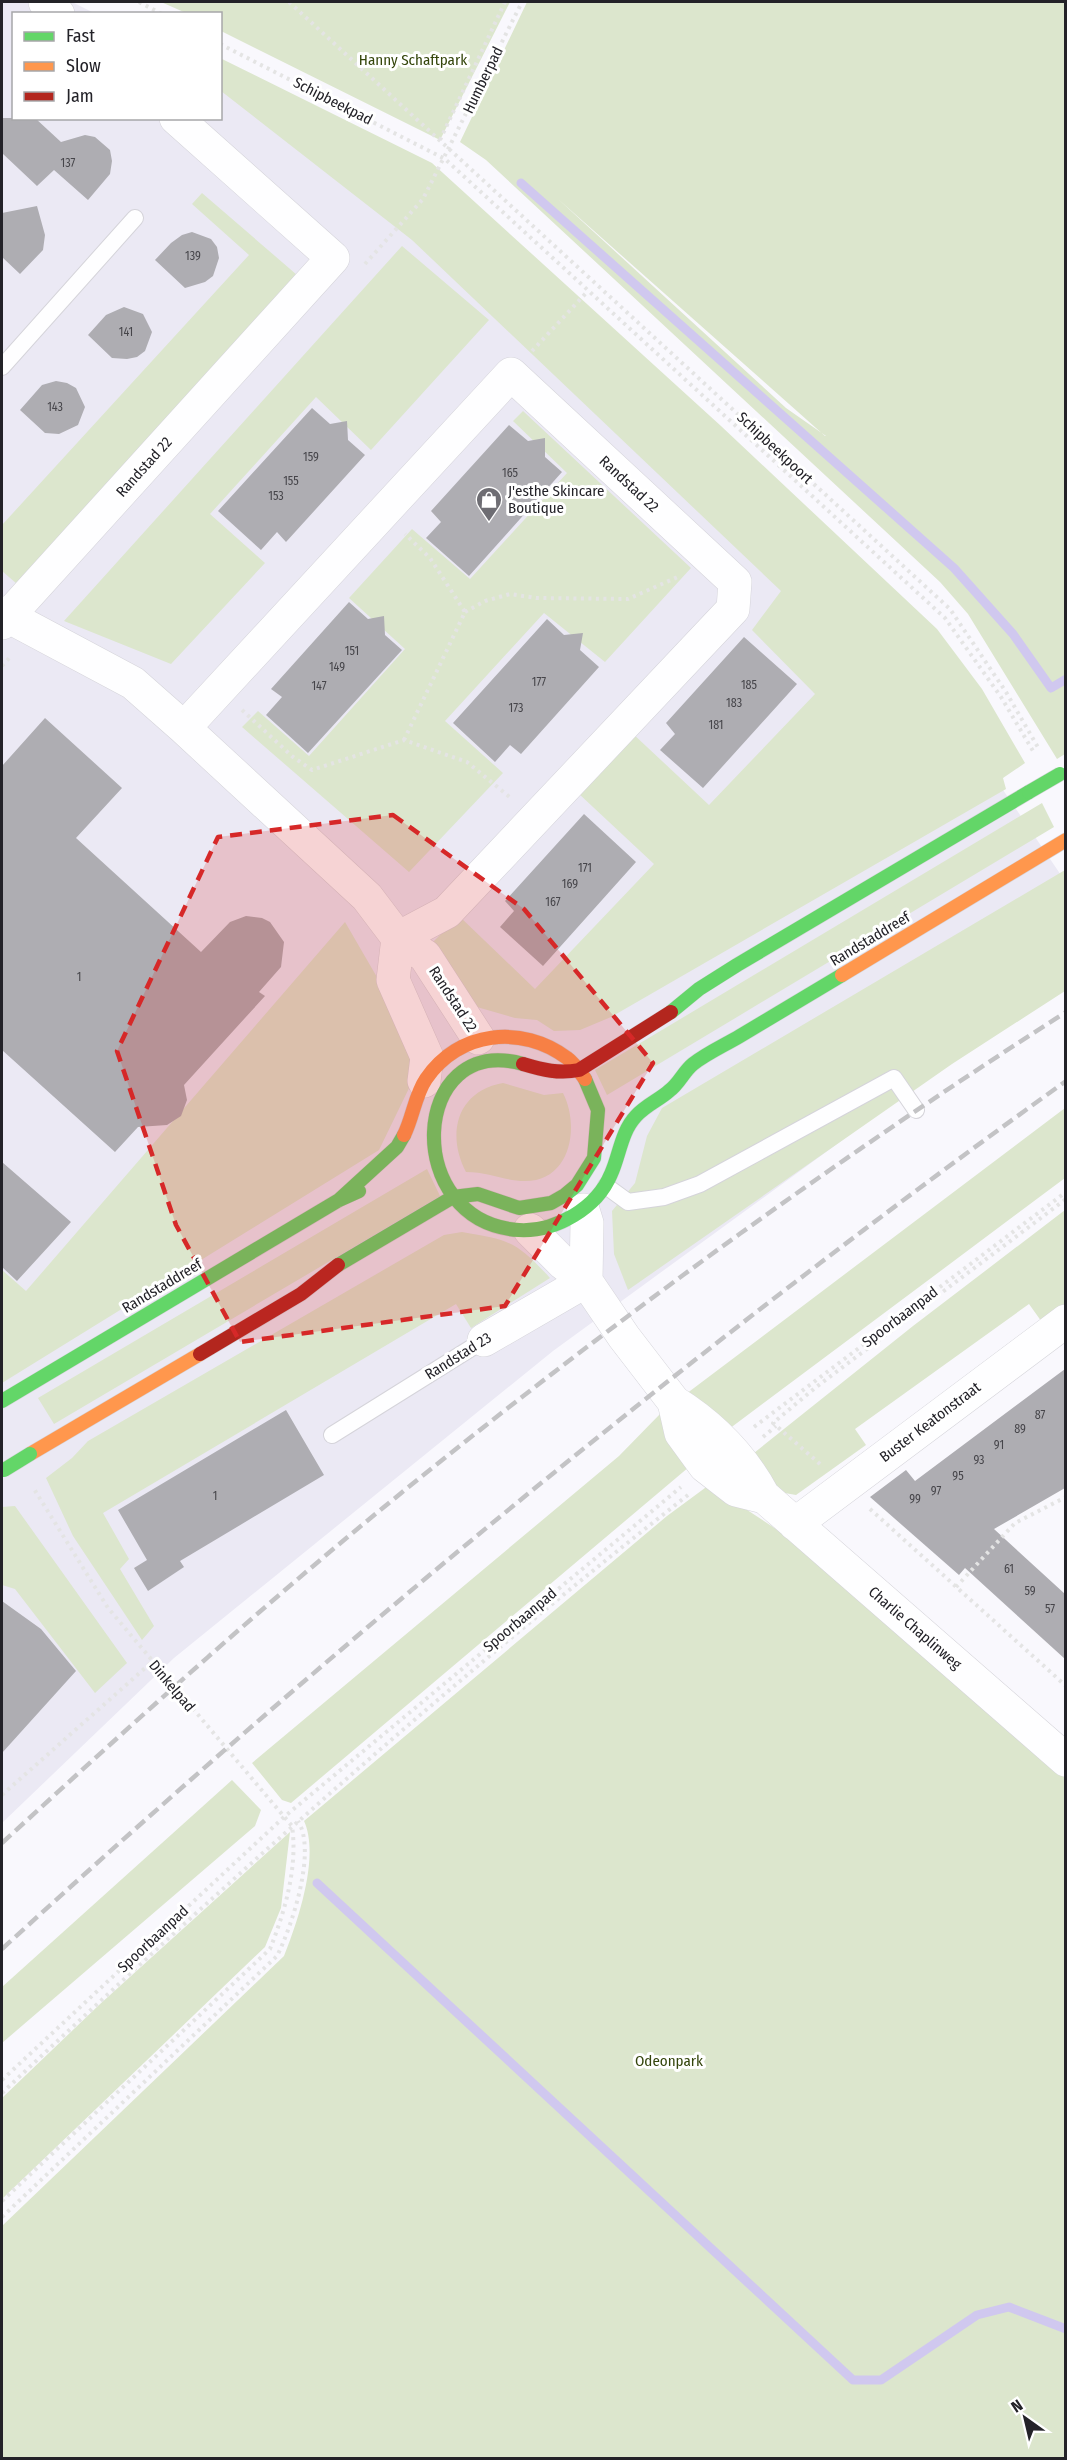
<svg xmlns="http://www.w3.org/2000/svg" width="1067" height="2460" viewBox="0 0 1067 2460" font-family="'Fira Sans Condensed',sans-serif">
	<rect width="100%" height="100%" fill="#f9f8fd"/>
	<path fill="#ebe9f4" d="M2,2H72L94,13L14,14V118H220L221,81L882,612L1065,881L1066,977L553,1351L174,1658L2,1823Z"/>
	<path fill="#dce6cd" fill-rule="evenodd" d="M161,2H510L440,140L221,31L220,14L186,13Z
		M527,2H1065V754L1057,759L968,614L940,582L486,160L460,142ZM558,199L825,436H826L786,408Z
		M220,58L432,163L721,426L937,629L982,689L1025,763L1003,778L1006,789L611,1017L580,1030L554,1031L537,1020L515,1018L477,1007L431,944L459,916L535,989L654,864L578,793L631,732L709,805L815,694L752,630L781,591L412,240L221,91Z
		M202,193L297,275L17,584L2,571V525L249,255L192,204Z
		M402,246L489,320L371,450L316,397L210,514L265,563L171,664L64,621Z
		M523,411L691,568L605,662L544,613L445,721L503,773L409,872L242,727L258,711L309,756L405,649L349,598L412,529L470,579L567,473L513,421Z
		M1042,803L1054,827L607,1095L595,1070Z
		M1065,870V991L952,1064L628,1290L614,1254L612,1211L635,1183L647,1136L662,1108Z
		M345,922L385,991L413,1053L412,1082L379,1150L2,1383V1270L26,1291Z
		M503,1083L544,1095L563,1093C580,1126 571,1181 525,1181C504,1181 489,1172 466,1172C446,1134 457,1091 503,1083Z
		M1065,1108V1178L729,1429L686,1394Z
		M427,1169L440,1196L54,1424L38,1398Z
		M1065,1210V1309L1044,1325L1029,1304L855,1429L866,1445L796,1495L779,1492L749,1457L913,1326Z
		M462,1232C510,1240 517,1242 550,1278L471,1328L456,1304L103,1513L129,1559L120,1569L154,1626L142,1640L73,1536L46,1478L72,1458L88,1441L444,1235Z
		M660,1414L689,1467L291,1803L282,1800L252,1763L619,1456Z
		M709,1485L808,1550L1065,1773V2458H2V2226L284,1956C298,1921 320,1856 304,1821L667,1516Z
		M15,1506L127,1663L95,1693L15,1589L2,1585V1507Z
		M232,1780L261,1810L255,1826L2,2043V1987Z
		M290,1832L281,1908L265,1947L2,2199V2098L99,2005Z"/>
	<g fill="none" stroke-linecap="round" stroke-linejoin="round">
		<path stroke="#d0c8ef" stroke-width="9" d="M521,183L954,568L1013,634L1051,688L1066,679
			M317,1883L853,2380H881L977,2315L1009,2307L1066,2329"/>
	</g>
	<path fill="#aeadb2" d="M2,118H35L61,142L85,135L95,137L110,150L112,161L110,174L88,200L54,170L37,186L2,153Z
		M37,206L45,235L43,250L20,274L2,257V213Z
		M192,232L211,239L217,247L219,258L213,276L205,282L185,288L155,260L171,243L182,235Z
		M124,307L143,314L152,332L145,351L137,357L127,359L112,358L88,335L106,315Z
		M56,381L67,383L76,388L85,407L78,425L59,434L45,433L20,410L42,385Z
		M312,408L330,424L347,421L348,440L365,455L286,542L277,532L261,550L218,511Z
		M509,425L528,441L545,438V457L562,472L469,576L426,538L441,522L431,511Z
		M349,602L368,619L384,616L385,635L402,650L308,753L266,715L282,697L271,689Z
		M547,619L564,635L583,633L580,650L599,667L521,754L510,745L495,762L453,723Z
		M744,637L797,684L703,788L660,750L675,734L666,723Z
		M45,718L122,788L76,838L201,952L230,922L246,916L262,918L270,922L284,942L281,967L259,992L265,996L184,1085L187,1100L181,1116L167,1125L138,1127L115,1152L2,1050V766Z
		M584,814L636,862L543,966L500,927L514,911L505,901Z
		M2,1162L71,1222L17,1281L2,1267Z
		M1065,1369V1488L994,1529L1065,1594V1659L965,1568L959,1575L870,1497L906,1470L915,1481Z
		M286,1410L324,1475L180,1561L184,1567L148,1591L134,1568L147,1560L118,1510Z
		M2,1601L41,1629L76,1671L2,1753Z"/>
	<g fill="none" stroke-linecap="round" stroke-linejoin="round">
		<defs>
			<path id="lane" d="M2,367L135,218
				M606,1186L628,1202L664,1197L700,1184L894,1078L916,1110
				M332,1435L484,1340"/>
			<path id="street" d="M45,2L58,14
				M2,613L133,683L184,728L367,897L398,938L425,956L478,1038
				M2,623L333,258L176,118
				M184,728L511,374L735,582L733,609L447,912L398,938
				M398,938L393,980L427,1057L424,1081
				M583,1210L587,1223L586,1281
				M530,1230L563,1263L586,1281L624,1337L674,1402
				M484,1340L586,1281
				M674,1402C712,1426 743,1457 764,1497L736,1490L705,1466L681,1433Z
				M760,1493L1066,1760
				M795,1524L1066,1321"/>
			<path id="fast" d="M671,1012L699,989L737,965L1029,792
				M523,1064C409,1032 401,1223 519,1230C556,1232 597,1208 611,1174C620,1154 621,1132 636,1116C646,1105 659,1100 669,1091C679,1084 684,1071 693,1064C707,1053 725,1045 740,1036C774,1016 808,995 842,975
				M339,1200L397,1147L404,1135
				M338,1265L453,1197L478,1194L519,1208L551,1203L565,1195L577,1185L594,1158L598,1110L585,1079
				M2,1401L339,1200L359,1191"/>
			<path id="slow" d="M842,975L1066,840
				M404,1135C413,1117 415,1095 426,1079C458,1031 522,1024 567,1058C574,1063 580,1072 585,1079
				M30,1454L200,1354"/>
			<path id="jam" d="M523,1064C543,1070 559,1074 579,1070L671,1012
				M200,1354L301,1294L338,1265"/>
		</defs>
		<use href="#lane" stroke="#d5d4da" stroke-width="18"/>
		<use href="#street" stroke="#d5d4da" stroke-width="34"/>
		<use href="#fast" stroke="#d5d4da" stroke-width="15"/>
		<use href="#slow" stroke="#d5d4da" stroke-width="15"/>
		<use href="#jam" stroke="#d5d4da" stroke-width="15"/>
		<path stroke="#e4e4e4" stroke-width="4" stroke-dasharray="3 4.5" stroke-linecap="butt" d="M139,2L162,14
			M289,2L950,609L1006,692L1039,749
			M220,44L445,159L945,618L1001,697L1033,751
			M440,140L505,2
			M365,264L423,199L522,2
			M532,351L588,291
			M465,612L485,601L510,594L536,598L628,599L680,576
			M2,666L12,655
			M242,710L293,757L312,770L404,740L467,762L512,799
			M404,740L465,612L430,558L405,534
			M754,1427L1066,1192
			M763,1437L776,1426
			M820,1464L773,1423L815,1388L1066,1199
			M870,1509L1066,1686
			M956,1587L1015,1523L1066,1497
			M2,1795L152,1662
			M2,2080L284,1817L681,1487
			M2,2093C223,1885 449,1682 688,1495
			M2,2201L270,1949C285,1911 298,1867 292,1826L108,1608L34,1489
			M2,2217L277,1956C292,1926 317,1851 298,1821"/>
		<use href="#lane" stroke="#fefeff" stroke-width="16"/>
		<use href="#street" stroke="#fefeff" stroke-width="33"/>
		<use href="#fast" stroke="#63d668" stroke-width="14"/>
		<use href="#slow" stroke="#ff974d" stroke-width="14"/>
		<use href="#jam" stroke="#b3261e" stroke-width="14"/>
		<path stroke="#c3c3c5" stroke-width="4.5" stroke-dasharray="12 6" stroke-linecap="butt" d="M2,1843C132,1724 263,1605 400,1494C613,1321 835,1160 1066,1012
			M2,1949C339,1641 694,1348 1066,1081"/>
		<defs>
			<path id="fast-bridge" d="M1029,792L1060,774
				M4,1470L30,1454"/>
		</defs>
		<use href="#fast-bridge" stroke="#d5d4da" stroke-width="15" stroke-linecap="butt"/>
		<use href="#fast-bridge" stroke="#63d668" stroke-width="14"/>
	</g>
	<path fill="#d62828" fill-opacity="0.2" stroke="#d62828" stroke-width="4.5" stroke-dasharray="12 8" stroke-linejoin="round" d="M393,815L524,909L653,1063L505,1306L240,1342L176,1225L117,1051L218,837Z"/>
	<defs>
		<symbol id="shop-pin" viewBox="-11 -11 22 30"><path d="M0 17L-7.5 6A9.5 9.5 0 1 1 7.5 6Z" fill="#6e6d73" stroke="#fff"/><path d="M-5-2.5h2.3a2.7 3.5 0 0 1 5.4 0H5L5.5 6h-11ZM-1.5-2.5h3a1.5 2.3 0 0 0-3 0Z" fill="#fff"/></symbol>
	</defs>
	<g fill-rule="evenodd">
		<use href="#shop-pin" x="474" y="485" width="30" height="40"/>
	</g>
	<g text-anchor="middle" stroke-width="6" stroke-linejoin="round" paint-order="stroke">
		<g font-size="12" fill="#46454a">
			<text x="68" y="167">137</text>
			<text x="193" y="260">139</text>
			<text x="126" y="336">141</text>
			<text x="55" y="411">143</text>
			<text x="311" y="461">159</text>
			<text x="510" y="477">165</text>
			<text x="291" y="485">155</text>
			<text x="276" y="500">153</text>
			<text x="352" y="655">151</text>
			<text x="337" y="671">149</text>
			<text x="539" y="686">177</text>
			<text x="749" y="689">185</text>
			<text x="319" y="690">147</text>
			<text x="734" y="707">183</text>
			<text x="516" y="712">173</text>
			<text x="716" y="729">181</text>
			<text x="585" y="872">171</text>
			<text x="570" y="888">169</text>
			<text x="553" y="906">167</text>
			<text x="79" y="981">1</text>
			<text x="1040" y="1419">87</text>
			<text x="1020" y="1433">89</text>
			<text x="999" y="1449">91</text>
			<text x="979" y="1464">93</text>
			<text x="958" y="1480">95</text>
			<text x="936" y="1495">97</text>
			<text x="215" y="1500">1</text>
			<text x="915" y="1503">99</text>
			<text x="1009" y="1573">61</text>
			<text x="1030" y="1595">59</text>
			<text x="1050" y="1613">57</text>
		</g>
		<g font-size="15" fill="#34450b" stroke="#fff">
			<text x="413" y="65">Hanny Schaftpark</text>
			<text x="669" y="2066">Odeonpark</text>
		</g>
		<g font-size="15" fill="#232228" stroke="#fff">
			<text transform="translate(483 80) rotate(-64)" y="5">Humberpad</text>
			<text transform="translate(333 101) rotate(27)" y="5">Schipbeekpad</text>
			<text transform="translate(775 448) rotate(43)" y="5">Schipbeekpoort</text>
			<text transform="translate(144 467) rotate(-48)" y="5">Randstad 22</text>
			<text transform="translate(629 484) rotate(43)" y="5">Randstad 22</text>
			<text transform="translate(870 939) rotate(-31)" y="5">Randstaddreef</text>
			<text transform="translate(453 999) rotate(57)" y="5">Randstad 22</text>
			<text transform="translate(162 1286) rotate(-31)" y="5">Randstaddreef</text>
			<text transform="translate(900 1317) rotate(-37)" y="5">Spoorbaanpad</text>
			<text transform="translate(458 1356) rotate(-32)" y="5">Randstad 23</text>
			<text transform="translate(930 1422) rotate(-37)" y="5">Buster Keatonstraat</text>
			<text transform="translate(520 1620) rotate(-40)" y="5">Spoorbaanpad</text>
			<text transform="translate(915 1628) rotate(41)" y="5">Charlie Chaplinweg</text>
			<text transform="translate(172 1686) rotate(50)" y="5">Dinkelpad</text>
			<text transform="translate(153 1939) rotate(-43)" y="5">Spoorbaanpad</text>
		</g>
		<g font-size="15" fill="#232228" stroke="#fff" text-anchor="start">
			<text x="508" y="496">J'esthe Skincare<tspan x="508" dy="17">Boutique</tspan></text>
		</g>
	</g>
	<rect width="1067" height="2460" fill="none" stroke="#232228" stroke-width="6"/>
	<rect x="12" y="12" width="210" height="108" fill="#ffffff" stroke="#a7a7a9" stroke-width="1.5"/>
	<rect x="24" y="32" width="30" height="9" fill="#63d668" stroke="#a7a7a9" stroke-width="1.5"/>
	<text x="66" y="42" font-size="18" fill="#232228">Fast</text>
	<rect x="24" y="62" width="30" height="9" fill="#ff974d" stroke="#a7a7a9" stroke-width="1.5"/>
	<text x="66" y="72" font-size="18" fill="#232228">Slow</text>
	<rect x="24" y="92" width="30" height="9" fill="#b3261e" stroke="#a7a7a9" stroke-width="1.5"/>
	<text x="66" y="102" font-size="18" fill="#232228">Jam</text>
	<g transform="translate(1025 2418) rotate(326)" stroke="#ffffff" stroke-width="4.5" paint-order="stroke">
	<path d="M0-4.5L10 22L0 15L-10 22Z" fill="#232228"/>
	<text y="-9" font-size="16" font-weight="bold" text-anchor="middle" fill="#232228">N</text>
	</g>
</svg>
